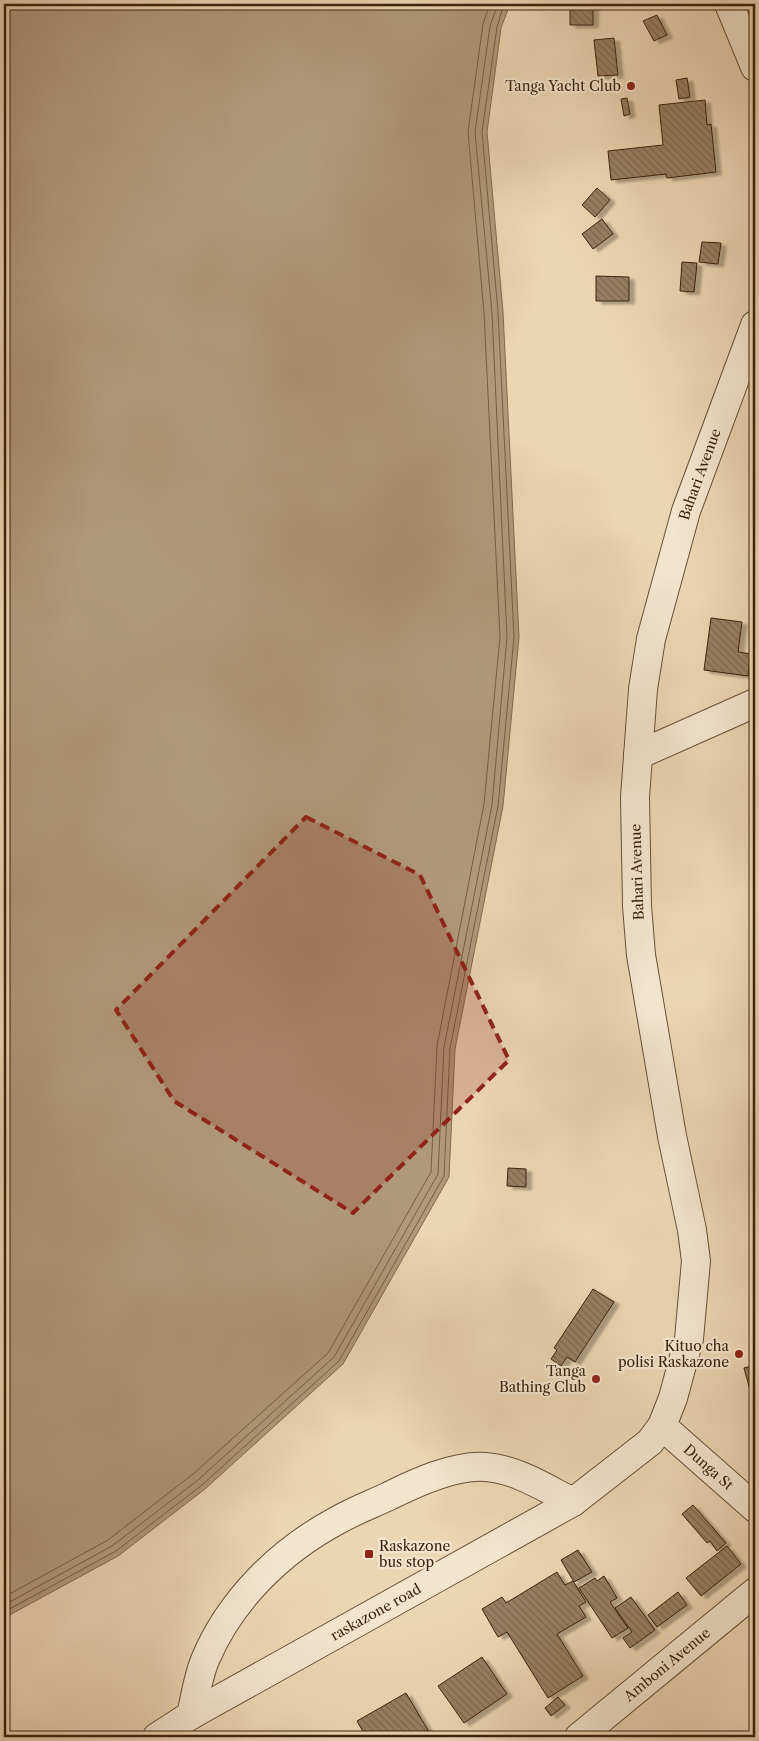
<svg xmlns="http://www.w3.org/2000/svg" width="759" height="1741" viewBox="0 0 759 1741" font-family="'Libre Caslon Text',serif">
	<defs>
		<pattern id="building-back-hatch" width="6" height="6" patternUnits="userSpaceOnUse" patternTransform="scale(1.25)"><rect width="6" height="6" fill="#987f64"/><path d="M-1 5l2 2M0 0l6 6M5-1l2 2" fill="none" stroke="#7d6851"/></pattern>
		<filter id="shadow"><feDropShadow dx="5.5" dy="3" stdDeviation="1" flood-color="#0004"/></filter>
	</defs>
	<rect width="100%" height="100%" fill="#ecd5b3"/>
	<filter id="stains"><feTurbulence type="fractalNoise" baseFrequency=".004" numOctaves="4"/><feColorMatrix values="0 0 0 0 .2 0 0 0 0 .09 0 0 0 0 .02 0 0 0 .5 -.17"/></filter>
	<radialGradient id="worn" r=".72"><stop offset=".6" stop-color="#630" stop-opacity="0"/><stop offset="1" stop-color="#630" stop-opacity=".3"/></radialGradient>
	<path fill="#b0987b" stroke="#82694f" d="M4,4H510L501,28L487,132L503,312L519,637L503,806L455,1049L449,1177L343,1364L205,1489L118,1556L4,1618Z"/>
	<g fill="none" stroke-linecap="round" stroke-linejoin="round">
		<path stroke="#765d44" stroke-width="1" d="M4,1597L108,1540L193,1474L328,1353L431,1172L437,1046L484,804L500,637L484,313L468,132L483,24L490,4
			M4,1605L112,1546L198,1480L334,1357L438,1174L444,1047L492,805L507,637L492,313L475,132L490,26L498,4
			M4,1612L116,1551L202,1485L339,1361L444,1176L450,1048L498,806L514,637L498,312L482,132L497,27L504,4"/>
	</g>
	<path fill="url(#building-back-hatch)" stroke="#3c220e" filter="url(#shadow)" d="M570,4H593V25H570Z
		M657,15L667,35L654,41L643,21Z
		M614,38L618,75L598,76L594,40Z
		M687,78L690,97L679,99L676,80Z
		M627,98L630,114L624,116L621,99Z
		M705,100L707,125L711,124L716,172L667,178L666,174L611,180L608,151L663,145L659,105Z
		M597,188L610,200L595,217L582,205Z
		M602,219L613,234L593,249L582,234Z
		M702,242L721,243L718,264L699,262Z
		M682,262L697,263L694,292L680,291Z
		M596,276L629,277V301H596Z
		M711,618L742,622L738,652L751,654L748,676L704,670Z
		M508,1168L526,1169V1187L507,1186Z
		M593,1289L614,1302L575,1362L567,1357L561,1366L551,1359L557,1350L554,1348Z
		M755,1365V1401H753L744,1368Z
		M693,1505L726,1543L717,1551L710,1541L707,1543L682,1514Z
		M727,1546L741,1564L701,1596L686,1578Z
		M578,1550L592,1572L574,1582L561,1560Z
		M557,1572L565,1585L573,1581L586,1602L579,1606L586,1617L557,1634L583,1676L548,1698L507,1632L498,1637L482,1609L502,1597L506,1603Z
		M604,1576L617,1598L610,1602L628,1628L612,1638L579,1588L595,1578L597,1581Z
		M678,1592L687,1605L657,1627L648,1615Z
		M631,1597L655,1630L630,1648L623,1638L632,1632L615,1608Z
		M482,1657L507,1694L464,1723L438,1686Z
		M406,1693L432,1737H366L357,1721Z
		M558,1697L565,1705L551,1716L545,1708Z"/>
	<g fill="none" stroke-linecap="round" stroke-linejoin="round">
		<defs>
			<g id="minor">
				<path d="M729,4L755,67"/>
				<path d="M638,755L755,703"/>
				<path id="s1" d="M662,1426L755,1508"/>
				<path d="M191,1715C195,1698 198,1677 205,1660C230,1600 280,1551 338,1520C354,1511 372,1504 389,1496C415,1483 456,1464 486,1467C516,1469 547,1489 573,1502"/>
				<path id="s2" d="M157,1737L191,1715L573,1502L650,1442L662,1426L673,1398L689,1339L696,1261L692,1230L672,1136L641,955L637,906L635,797L643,689L651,639L686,511L755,325"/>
				<path id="s3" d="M579,1737L755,1592"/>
			</g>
		</defs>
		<use href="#minor" stroke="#684f37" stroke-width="30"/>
		<use href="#minor" stroke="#f3e4ce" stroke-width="28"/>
	</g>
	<path fill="#8f2418" fill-opacity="0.2" stroke="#8f2418" stroke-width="4" stroke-dasharray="10 6" stroke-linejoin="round" d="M306,817L420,875L509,1060L353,1213L174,1101L116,1010Z"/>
	<g fill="#8f2418" stroke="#f3e4ce" stroke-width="2">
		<circle cx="631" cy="86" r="5"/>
		<circle cx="739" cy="1354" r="5"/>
		<circle cx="596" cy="1379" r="5"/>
		<rect x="364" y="1549" width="10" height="10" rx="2.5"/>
	</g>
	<g text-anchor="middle" stroke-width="4.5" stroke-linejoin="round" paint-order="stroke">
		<g font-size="14" fill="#3c220e" stroke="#f3e4ce" text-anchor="end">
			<text x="621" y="91">Tanga Yacht Club</text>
			<text x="729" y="1351">Kituo cha<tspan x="729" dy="16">polisi Raskazone</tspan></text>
			<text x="586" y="1376">Tanga<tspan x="586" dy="16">Bathing Club</tspan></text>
			<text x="379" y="1551" text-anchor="start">Raskazone<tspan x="379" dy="16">bus stop</tspan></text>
		</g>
		<g font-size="14" fill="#3c220e" stroke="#f3e4ce">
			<text dy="5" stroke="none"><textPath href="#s2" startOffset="1565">Bahari Avenue</textPath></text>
			<text transform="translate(637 872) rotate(-92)" y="5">Bahari Avenue</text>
			<text dy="5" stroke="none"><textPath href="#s1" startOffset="62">Dunga St</textPath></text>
			<text dy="5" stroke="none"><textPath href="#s2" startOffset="252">raskazone road</textPath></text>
			<text dy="5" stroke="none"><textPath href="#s3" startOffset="114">Amboni Avenue</textPath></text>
		</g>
	</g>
	<rect width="759" height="1741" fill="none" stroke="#ecd5b3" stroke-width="20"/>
	<rect x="5" y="5" width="749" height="1731" fill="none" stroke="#3c220e" stroke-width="2.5"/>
	<rect x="10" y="10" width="739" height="1721" fill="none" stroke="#3c220e"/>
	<rect width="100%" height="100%" filter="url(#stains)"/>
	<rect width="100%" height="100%" fill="url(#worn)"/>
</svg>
